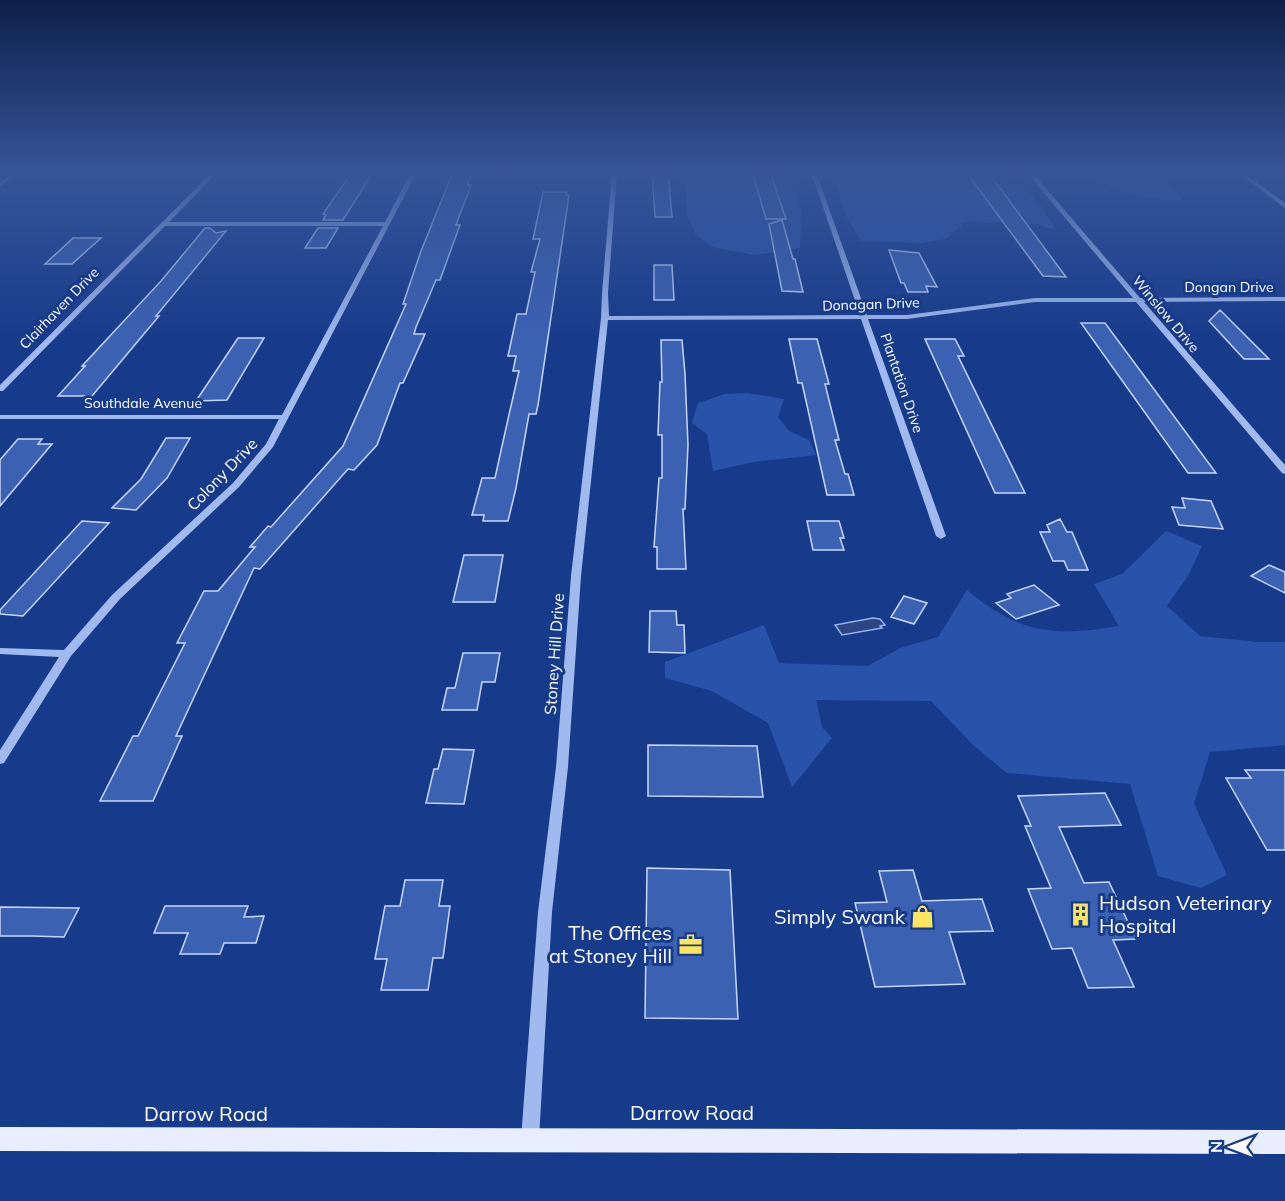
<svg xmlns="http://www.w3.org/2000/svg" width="1285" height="1201" viewBox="0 0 1285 1201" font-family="Mulish,sans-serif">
	<rect width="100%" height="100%" fill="#173b8b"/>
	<path fill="#2952a9" d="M687,172H793L801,213L800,248L755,255L712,247L696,235L687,215Z
		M832,172H968L961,176C978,189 991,181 1011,184C1033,188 1045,214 1057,230L1038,225L1011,221L988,223L975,221L965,222L946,239L921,243L861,241L846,216Z
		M1093,172H1157L1184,201C1153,197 1115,198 1093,172Z
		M748,393L784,399L778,417L789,431L809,440L816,455L754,462L713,471L707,434L692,423L698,403L725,394Z
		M1166,531L1202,546L1188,576L1167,606L1200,636L1257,642H1285V745L1210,752L1194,804L1227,875L1201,888L1158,876L1130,784L1007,773L974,746L931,701L816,700L822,727L832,738L792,787L768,723L712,691L665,678V662L764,625L779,663L868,666L900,648L938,637L967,590C1019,634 1053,637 1119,626L1094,584L1122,574Z"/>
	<path fill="#2b4682" stroke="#93b2f1" stroke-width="1.5" d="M873,618L880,619L885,625L880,626L882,628L842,635L835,625Z"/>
	<path fill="#3b61b2" stroke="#c6d7fa" stroke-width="1.5" d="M352,172H373L343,220H323L326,215L323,214Z
		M453,172H472L467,185H471L456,225H460L440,280H436L416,327L414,334H425L403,383H400L377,445L354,470L348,469L260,569L254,568L176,736H182L153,801H100L133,736H138L185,643H177L204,591H218L255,547H250L268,526L271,527L343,446L406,304H403L421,251Z
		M652,172H668L672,217H655Z
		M752,172H770L786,219H766Z
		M973,172H988L1066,277L1043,276L969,176Z
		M543,192H567L566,195H569L538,405L536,414H529L516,488L508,521H483L484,515H472L482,478H495L506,428L519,371H513L516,356H508L517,314H526L535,272H531L540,239H533Z
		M782,220L793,259H795L803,292L782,291L769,224Z
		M205,228H210L216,233L226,231L156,316H159L92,396H58L85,366H82L161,281Z
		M318,228H338L326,248H305Z
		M73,238H101L72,264H45Z
		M889,250L919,253L937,287L926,286L928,292H908L904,283H901Z
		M654,265H672L674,300H654Z
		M1220,310L1269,359H1244L1209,321Z
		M1081,323H1105L1216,473H1188Z
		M238,338H264L227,400L196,401Z
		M789,339H817L829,384H825L839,440H835L845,474H848L854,495H827L802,383H798Z
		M925,339H955L964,356H958L1025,493H995Z
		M661,340H682L685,374L688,445L685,509H683L686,569H657V547H654L659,478H662V435H658L660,382H662Z
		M166,438H190L167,478L136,510L112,508L141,479Z
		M18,439H42L38,444H52L0,506V460Z
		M1182,498L1211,501L1223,529L1179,525L1172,507L1185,508Z
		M1060,519L1067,532H1072L1088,570H1068L1064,561H1053L1040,532H1050L1047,525Z
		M82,521L109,523L23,616L0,614V610Z
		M807,521H839L844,538H840L844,550H813Z
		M464,555H503L495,602H453Z
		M1269,565L1285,572V593L1251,576Z
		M1034,585L1059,605L1016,619L996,603L1011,598L1007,594Z
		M904,596L927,603L914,624L891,617Z
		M650,611H676L677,625H684L685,653L649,652Z
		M463,653H500L495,682H482L477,710H442L447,688H455Z
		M648,745L757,746L763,797L648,796Z
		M443,749L474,750L464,804L426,803L434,769H438Z
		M1245,770H1285V850H1267L1226,778H1251Z
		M1105,793L1121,825L1059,827L1084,883L1109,882L1136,939L1113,940L1134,987L1088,988L1072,948L1052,949L1028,889L1051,888L1025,826H1031L1018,796Z
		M647,868L730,870L738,1019L645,1018Z
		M913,870L922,901L982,899L993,931L949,932L965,984L875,987L855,903L887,902L879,871Z
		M405,880H443L439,906H450L443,958H433L428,990H381L387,959H375L385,906H400Z
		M165,906H248L244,917L264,916L256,943H224L220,954H180L188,933H154Z
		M0,907L79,908L64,937L32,936H0Z"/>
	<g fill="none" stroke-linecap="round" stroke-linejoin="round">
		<path fill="#a0baef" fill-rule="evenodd" d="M15,172H21L0,186V182Z
			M212,172H218L169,222H385L411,172H417L273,447L239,487L120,599L71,656L4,763L0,764V750L59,657L0,654V648L64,650L112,595L233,483L266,444L279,419H0V415H282L383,226H165L3,391H0V385Z
			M612,172H617L608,293L609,316L860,315L811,172H816L867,315H907L1035,298H1133L1026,172H1032L1140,298L1285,297V301L1144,302L1285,465V474L1282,473L1136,302H1035L907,319H868L946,536L941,539L936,536L861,319L608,320L581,576L568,767L552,912L539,1139L536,1145L530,1147L524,1145L521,1139L538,912L556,767L571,576L601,318L602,293Z
			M1237,172H1242L1285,203V208Z"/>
		<path fill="#e8eeff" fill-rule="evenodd" d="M0,1127L1285,1130V1154L0,1151Z"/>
	</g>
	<linearGradient id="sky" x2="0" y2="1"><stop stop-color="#0d204c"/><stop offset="0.51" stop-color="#365598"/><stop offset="1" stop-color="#365598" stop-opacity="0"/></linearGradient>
	<rect width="1285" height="340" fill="url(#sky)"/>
	<defs>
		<symbol id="building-bare" viewBox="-9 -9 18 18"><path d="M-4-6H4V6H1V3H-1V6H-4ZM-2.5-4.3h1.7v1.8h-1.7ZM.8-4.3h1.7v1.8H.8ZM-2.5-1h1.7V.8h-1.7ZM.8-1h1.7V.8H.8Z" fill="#ffe55e" stroke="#173b8b" stroke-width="2.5" paint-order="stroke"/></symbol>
		<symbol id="shop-bare" viewBox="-9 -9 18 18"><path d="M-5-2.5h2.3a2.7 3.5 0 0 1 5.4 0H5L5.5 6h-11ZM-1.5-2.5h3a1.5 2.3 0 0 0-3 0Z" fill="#ffe55e" stroke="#173b8b" stroke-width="2.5" paint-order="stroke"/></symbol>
		<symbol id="office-bare" viewBox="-9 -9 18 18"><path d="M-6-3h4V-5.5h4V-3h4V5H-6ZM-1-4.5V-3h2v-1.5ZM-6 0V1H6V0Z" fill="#ffe55e" stroke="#173b8b" stroke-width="2.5" paint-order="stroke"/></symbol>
	</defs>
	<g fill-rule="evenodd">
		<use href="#building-bare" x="1064" y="898" width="33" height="33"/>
		<use href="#shop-bare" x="906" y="900" width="33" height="33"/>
		<use href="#office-bare" x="674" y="928" width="33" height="33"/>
	</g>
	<g text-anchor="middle" stroke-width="6" stroke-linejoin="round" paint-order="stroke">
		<g font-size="14" fill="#fff" stroke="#173b8b">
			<text x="1229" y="292">Dongan Drive</text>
			<text transform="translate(871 304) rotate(-2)" y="5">Donagan Drive</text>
			<text transform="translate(59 308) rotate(-46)" y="5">Clairhaven Drive</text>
			<text transform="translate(1166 314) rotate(50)" y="5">Winslow Drive</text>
			<text transform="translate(902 383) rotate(71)" y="5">Plantation Drive</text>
			<text x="143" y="408">Southdale Avenue</text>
		</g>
		<g font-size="16" fill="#fff" stroke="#173b8b">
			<text transform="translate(222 474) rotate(-46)" y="6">Colony Drive</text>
			<text transform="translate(554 654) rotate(-86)" y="6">Stoney Hill Drive</text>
		</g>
		<g font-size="20" fill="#fff" stroke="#173b8b" text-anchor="end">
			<text x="1099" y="910" text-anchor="start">Hudson Veterinary<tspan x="1099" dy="23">Hospital</tspan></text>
			<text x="905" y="924">Simply Swank</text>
			<text x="672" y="940">The Offices<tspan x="672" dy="23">at Stoney Hill</tspan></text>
		</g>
		<g font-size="20" fill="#fff" stroke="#173b8b">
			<text x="692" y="1120">Darrow Road</text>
			<text x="206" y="1121">Darrow Road</text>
		</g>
	</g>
	<g transform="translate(1231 1147) rotate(270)" stroke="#173b8b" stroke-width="4.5" paint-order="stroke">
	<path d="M0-4.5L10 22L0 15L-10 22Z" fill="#ffffff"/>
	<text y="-9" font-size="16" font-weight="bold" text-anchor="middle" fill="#ffffff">N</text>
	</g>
</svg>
